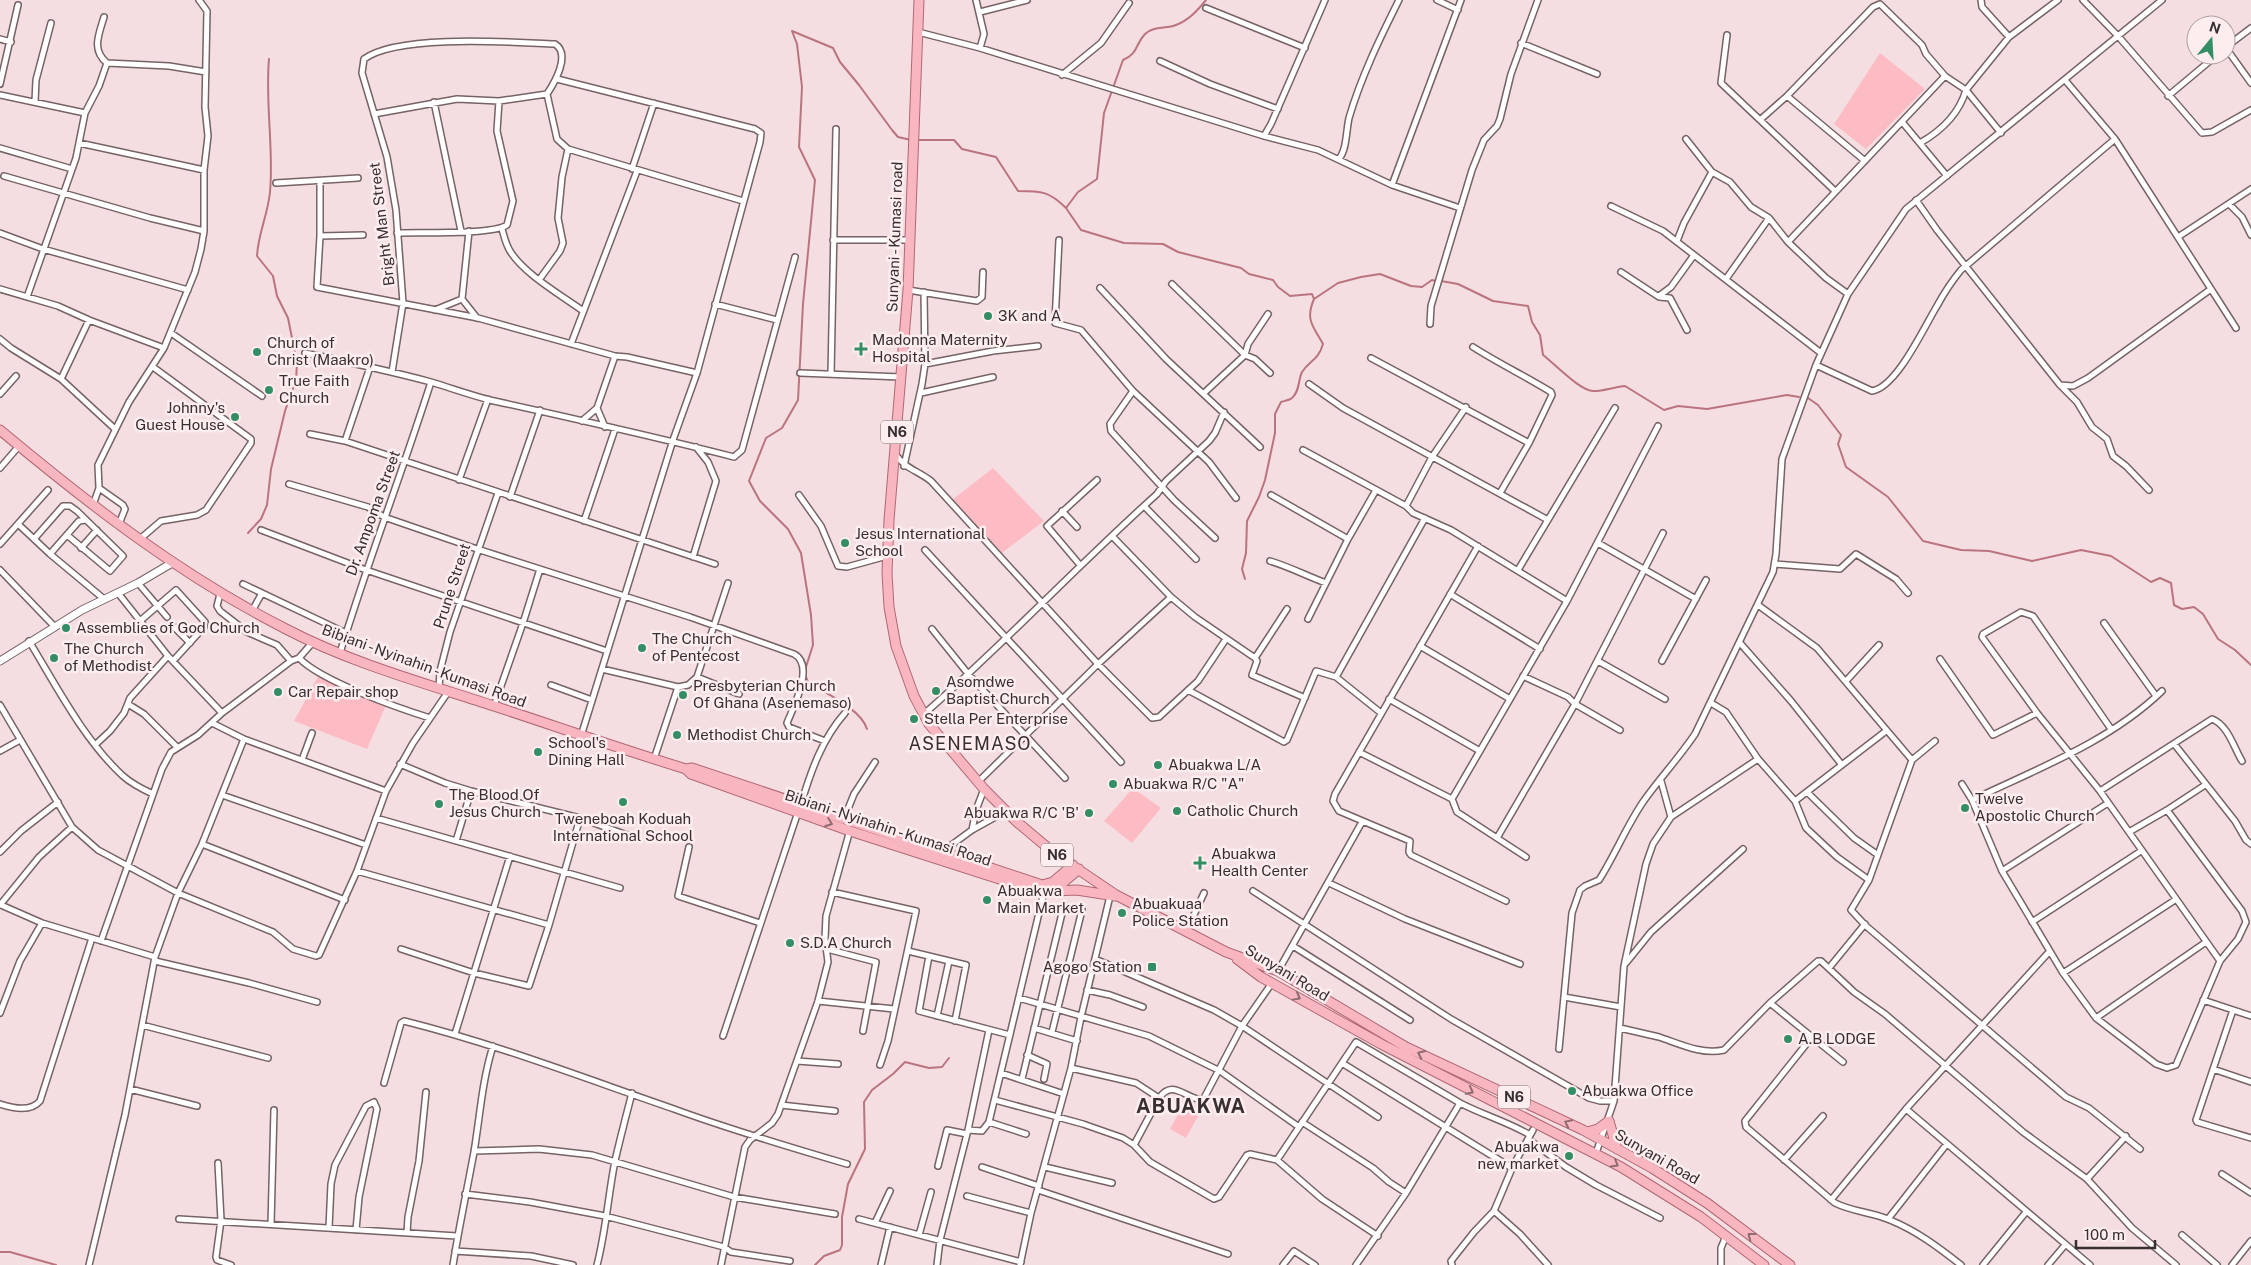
<svg xmlns="http://www.w3.org/2000/svg" width="2251" height="1265" viewBox="0 0 2251 1265" font-family="'Public Sans',sans-serif">
	<rect width="100%" height="100%" fill="#f4dee1"/>
	<path fill="#fdbcc4" d="M1880,53L1925,89L1866,149L1834,124Z
		M993,468L1044,521L1002,553L952,500Z
		M320,673L387,703L367,749L294,721Z
		M1133,788L1161,808L1132,843L1104,821Z
		M1187,1098L1202,1109L1186,1138L1170,1129Z"/>
	<g fill="none" stroke-linecap="round" stroke-linejoin="round">
		<path stroke="#ba747f" stroke-width="2" d="M1206,0C1197,11 1189,20 1176,25C1166,29 1153,26 1145,34C1135,44 1139,53 1123,60L1104,113L1097,179L1078,192L1066,208L1081,230L1124,243L1163,244L1178,252L1241,268L1249,274L1273,280L1278,287L1290,296L1312,294L1314,299C1305,320 1313,326 1323,344C1318,361 1310,360 1302,372C1298,380 1300,391 1292,398C1290,400 1284,401 1281,402L1275,414V433L1265,480L1259,497L1247,521L1246,553L1242,569L1245,579
			M792,31L797,44L802,87L799,147L815,180L803,304L798,400L782,428L766,438L749,481L760,501L788,529L801,553L811,615L813,645L805,670
			M792,31L833,48L840,62L859,85L892,130L898,137L911,140
			M916,140H954L962,149L996,157L1018,191C1041,191 1049,191 1066,208
			M1441,281L1458,284L1493,301L1528,306L1532,322L1540,335L1543,355C1555,364 1581,392 1594,391C1603,391 1615,387 1625,386L1664,410L1678,406L1707,409L1787,395L1799,397
			M1314,299L1338,283L1361,277L1380,274L1411,286L1422,287L1432,280L1436,281
			M1808,398L1818,405L1841,435L1838,444L1846,467L1888,497L1923,541L1961,550L1989,551L2032,561L2081,550L2111,556L2151,582L2160,578L2171,583L2174,605L2182,609L2194,607L2203,614L2218,639L2235,650L2251,665
			M248,533L261,519L267,505L271,469L285,411L296,380L297,363L288,318L277,296L273,276L257,256C258,234 268,214 270,192C274,148 265,104 269,59
			M805,675L808,682C825,693 861,709 867,729
			M0,1252H10L56,1265
			M815,1265L824,1256L840,1250L842,1245V1217L848,1184L865,1149L864,1102L872,1090L893,1074L905,1062L929,1068L942,1067L949,1058"/>
		<defs>
			<path id="minor" d="M976,0L984,34L980,48
				M1437,0L1458,10
				M1981,0L1982,7L2009,37
				M2083,0L2118,36L2202,133L2212,132L2251,110
				M1206,8L1305,48
				M980,12L1027,0
				M104,17C99,34 91,50 107,63L169,66L206,72
				M918,32L980,48L1264,136L1318,150L1392,185L1460,208
				M1727,35L1721,83L1835,191
				M0,39L11,42
				M1521,43L1597,74
				M2226,47L2251,28
				M2226,48L2251,83
				M1160,61L1210,84L1278,109
				M1062,75L1101,43L1129,3
				M557,79L755,129L761,133L760,142L697,373L673,440L581,736
				M2065,80L2115,139L2236,328
				M0,84L18,5
				M547,94L557,139L568,149L743,201
				M0,95L85,113
				M1787,96L1865,161
				M2168,96L2217,55
				M35,102L36,80L51,23
				M434,102L461,231
				M374,114L457,99L499,101L547,94C555,82 571,54 555,44C511,42 397,34 364,59L362,73L387,157L396,210L403,303L392,372
				M1760,120L1787,96L1873,7L1880,4L1922,45L1926,54L1945,76L1966,90L2001,133
				M1903,123L1947,176
				M1264,136L1271,124L1325,0
				M1686,139L1712,172L1730,182L1751,207L1769,218L1788,242L1826,278L1848,294
				M79,143L204,170
				M1920,143C1941,131 1959,114 1966,90L2009,37L2058,0
				M0,148L72,169
				M1339,159C1347,149 1346,131 1349,118C1361,77 1380,38 1399,0
				M632,169L654,103
				M4,176L150,218L204,231
				M320,181V236L317,287L478,318L615,356L627,357L697,373
				M276,183L358,178
				M1392,185L1461,0
				M1916,200L1937,230L2060,385L2073,386L2088,378L2211,289
				M2229,204L2242,217L2251,235
				M1611,206L1663,231L1821,353
				M502,229C504,236 506,245 510,251C524,274 561,295 583,311
				M469,231L462,299L477,318
				M0,233L43,249L188,290
				M397,233C419,232 493,235 507,225L513,201L497,131L499,101
				M320,236L363,235
				M2178,237L2251,189
				M833,240H910
				M1059,240L1055,323L1081,330L1133,391L1209,462L1236,498
				M1677,241L1684,223L1712,172
				M1788,242L1945,76
				M1621,272L1659,297L1670,298L1687,330
				M1726,279L1769,218
				M539,280L560,251L563,243L558,218L562,177L568,149
				M1172,284L1245,355L1255,359L1270,373
				M1100,288L1166,359L1260,447
				M0,289L58,306L89,320L164,348
				M908,290L977,301L982,297L983,272
				M1659,296L1671,287L1694,255
				M27,297L76,158L85,113L99,86L107,63
				M715,304L777,320
				M435,310L462,299
				M1430,324L1431,306L1472,170L1484,140L1497,126L1500,119L1511,74L1538,0
				M171,333L262,396
				M0,339L11,348L61,379L115,429
				M571,344L637,171
				M1473,347C1498,363 1525,376 1551,392L1552,395L1529,443L1500,493
				M305,353C348,362 390,371 431,382C451,388 470,395 490,400C571,418 653,436 734,457L742,450L795,257
				M1371,358L1529,443
				M925,364L993,351L1038,346
				M1816,365L1872,391C1897,387 1924,327 1937,306C1944,293 1952,281 1961,270L2115,139
				M800,373L901,377
				M831,374L836,129
				M61,379L89,320
				M1309,384L1343,408L1548,520
				M2060,385L2077,402L2092,427L2107,439L2113,456L2126,466L2149,490
				M1133,391L1110,424L1111,431L1174,500L1215,538
				M921,393L993,377
				M1204,393L1245,355L1248,344L1268,314
				M0,394L16,376
				M597,408L605,427
				M582,421L597,408L615,356
				M310,434L345,441L715,564
				M345,441L370,367
				M1303,450L1406,506L1413,513L1451,530L1567,601
				M895,454C907,470 917,470 931,481L1098,664L1152,718L1159,717L1198,681L1226,639
				M904,466L922,384L925,364L924,292
				M0,468L19,446
				M459,480L488,399
				M289,484L368,507L384,517L477,549L690,617L794,654C815,665 794,706 787,723L789,727L825,741
				M99,488L123,505L125,509L119,524
				M799,495L821,526L838,566L847,567L887,556
				M1271,495L1348,539
				M510,497L540,410
				M93,505L99,488L98,465L129,402L164,348L195,272L201,249L204,231V170L208,136L205,107L207,11L199,0
				M1144,506L1196,559
				M1406,506L1432,457L1466,407
				M1062,511L1077,527
				M584,521L615,429
				M18,524L50,554L104,599
				M261,530L366,570L607,651
				M1112,536L1171,597L1195,617L1255,658L1257,661L1252,675L1305,698
				M34,539L63,506H70L77,511L123,556L110,571L67,535
				M140,539L161,521L197,515L206,510L251,443V439L153,367
				M1598,543L1696,599
				M0,544L48,490
				M1478,546L1335,794L1333,801L1339,811L1410,841L1409,852L1411,855L1506,901
				M81,548L97,530
				M925,550L1121,762
				M50,554L79,521L86,520
				M693,557L716,481L708,462L696,447
				M1270,561C1290,567 1307,576 1326,583
				M1775,564L1840,569L1856,554L1896,579L1908,593
				M1080,565L1047,526L1097,480
				M0,570L54,626
				M1518,570L1615,408
				M138,583L167,617
				M243,584L346,633
				M118,593L168,656L222,713
				M220,594L217,606L220,611L247,632L277,645L291,661
				M1450,594L1540,649
				M1758,605L1817,648L1912,760
				M252,611L262,593
				M1308,619L1348,539L1376,490
				M140,621L176,590L205,622L204,627L173,661
				M2104,623L2156,696
				M174,627L190,643
				M932,629L969,675L1065,778
				M29,641C57,687 84,740 123,776C132,784 142,789 153,794
				M1740,643L1791,701L1842,765
				M1420,646L1510,699
				M340,653C368,561 402,473 431,382
				M299,658C321,681 398,708 430,718
				M1255,658L1287,609
				M1940,659L1993,735L2037,713
				M1598,661L1665,699
				M1662,661L1706,580
				M602,669L678,687L688,685L697,677L728,583
				M1523,676L1568,697L1575,704L1620,730
				M697,677L739,694
				M1336,677L1425,518
				M1846,681L1879,645
				M551,685L592,700
				M439,689L440,671L450,632L498,493
				M1188,690L1284,742L1287,740L1316,671L1336,677L1381,713
				M1389,699L1480,751
				M1711,703L1726,712L1758,759L1795,801L1886,731
				M128,704L144,714L177,747
				M0,705L72,827L98,850L178,893L273,932L293,949L316,956L319,955L357,871L386,791L413,743L448,692
				M494,706L523,623L540,569
				M924,714C1004,644 1078,565 1157,494L1166,481L1209,441L1215,433L1224,412
				M212,723L244,739L386,791
				M2111,729L2033,616L2021,612L1983,634L1982,637L2037,713L2100,791L2220,961
				M1935,741L1912,760L1869,880L1851,910L1866,926L2066,1097L2089,1108L2140,1149
				M95,745L110,731L124,713L130,698L168,656
				M2175,745L2235,821L2246,840L2251,844
				M0,751L20,740
				M1359,752L1452,799
				M654,759L678,687
				M302,760L312,733
				M400,764L445,783L471,791L580,818L627,835
				M1661,781L1671,817
				M978,782L1098,664L1171,597
				M1962,784L1972,800L2002,871L2063,973L2096,1018L2156,1064L2167,1068L2176,1065L2220,961L2238,939L2246,922L2242,911L2167,810
				M2100,791L2212,719C2228,725 2234,748 2242,761
				M1808,793L1854,838L1878,855
				M222,795L366,845
				M1972,800C2037,769 2109,742 2162,691
				M1795,801L1806,828L1837,857L1869,880
				M801,804C811,771 822,739 845,713
				M376,818L620,888
				M844,819L854,794L875,762
				M972,830L976,810L984,789
				M2129,832L2167,810L2205,785
				M1497,838L1575,704L1663,533
				M456,841L471,791
				M202,844L345,900
				M689,847L678,896L760,923
				M0,852L21,831L58,802
				M942,852L972,830L1006,811
				M1526,857L1457,812L1452,799L1567,601L1658,426
				M357,871L549,925
				M2002,871L2108,803
				M1329,883L1405,919L1520,964
				M1253,891L1451,1019L1589,1098L1600,1101H1614
				M832,892L916,911L888,1041L880,1065
				M0,905L39,857L72,827
				M1,905L42,923L155,957
				M2032,922L2141,851
				M1187,930L1204,893
				M101,941L162,769L171,752L198,735L222,713L291,661L299,658L313,642
				M1293,946L1410,1020
				M401,949L474,973L529,986L549,925L580,818
				M827,949L876,962L863,1031
				M908,951L966,965L955,1021
				M929,956L919,1011L1010,1035
				M1095,959L1214,1010L1242,1026L1378,1117
				M155,961L249,983L317,1002
				M1626,963L1651,932L1743,849
				M1829,968L1865,924
				M1278,971L1362,822
				M2063,973L2175,900
				M1087,990L1110,995L1143,1007
				M1564,997L1621,1007
				M1019,998L1149,1036L1220,1071L1299,1127
				M2203,1000L2251,1016
				M818,1001L894,1009
				M1770,1003L1843,1062
				M2233,1010L2196,1120L2197,1122L2251,1138
				M0,1013L20,961L42,923
				M937,1016L949,961
				M2096,1018L2206,942
				M142,1025L268,1058
				M1034,1028L1077,1041
				M1620,1028C1633,1031 1646,1034 1659,1037C1680,1044 1702,1055 1724,1050L1770,1003L1818,961H1821L1854,992L1885,1014L2023,1132L2087,1179L2132,1228L2176,1265
				M1052,1032L1082,910
				M455,1034L510,856
				M723,1036L798,812
				M1812,1037L1745,1121L1746,1127L1835,1203C1853,1212 1872,1212 1890,1220C1917,1231 1938,1247 1961,1265
				M1559,1049L1572,913L1580,890L1585,886L1599,880C1615,855 1626,827 1643,802C1659,779 1679,758 1695,734L1773,572L1776,554L1782,459L1816,365L1848,294L1906,209L2162,0
				M1027,1055L1047,1064L1044,1079
				M797,1061L838,1064
				M1342,1063L1512,1168
				M1071,1068L1136,1083L1159,1098C1173,1078 1185,1099 1203,1100L1242,1026L1272,983
				M2213,1069L2251,1082
				M1001,1073L1064,1094
				M1022,1079L1064,905
				M384,1083L401,1023L404,1021C496,1044 584,1078 674,1109C731,1130 789,1147 847,1164
				M130,1089L197,1106
				M995,1100L1083,1124L1123,1138L1134,1145L1150,1162L1214,1199L1219,1197L1247,1155L1250,1154L1277,1160L1322,1199L1378,1236
				M0,1104C12,1108 31,1112 40,1101L92,938
				M781,1105L835,1111
				M1906,1109L2090,1265
				M989,1122L1026,1134
				M1302,1122L1373,1168L1389,1182L1406,1193
				M968,1130L989,1030
				M1533,1130L1513,1166L1494,1211L1520,1234L1548,1265
				M1528,1139L1566,1167L1596,1185L1660,1218
				M1134,1145L1159,1098
				M474,1151L539,1149L592,1155L734,1197L835,1214
				M1596,1153L1614,1101L1624,966L1646,864L1653,844L1671,817L1758,759
				M1277,1160L1356,1042L1460,1103C1483,1115 1508,1122 1530,1135
				M1784,1160L1823,1116
				M218,1163L221,1220L216,1257L217,1260L231,1265
				M938,1166L947,1130L967,1134
				M982,1167L1039,1186
				M1045,1167L1112,1183
				M2222,1174L2251,1193
				M2087,1179L2126,1136
				M1038,1190L1228,1254
				M465,1194L530,1202L605,1216L724,1247L731,1252L790,1261
				M967,1196L1031,1213
				M1831,1200L1906,1109L2049,952
				M179,1219L457,1236
				M859,1219L1021,1262
				M1888,1219L1946,1145
				M875,1223L890,1191
				M271,1224L274,1110
				M329,1228L331,1184L335,1165L366,1106L374,1102L377,1109L359,1197L356,1230
				M407,1233L408,1217L419,1161L426,1092
				M919,1235L931,1192
				M2182,1235L2217,1265
				M455,1251L531,1256L573,1265
				M89,1265L125,1115L155,957L178,893L202,844L244,739
				M453,1265C459,1227 467,1190 474,1152C480,1116 482,1081 493,1046
				M597,1265C606,1231 608,1196 615,1161C620,1139 626,1116 632,1093
				M721,1265L745,1147L750,1140L772,1123L778,1114L818,1001L828,962L825,939L826,916L850,830
				M881,1265L890,1227
				M937,1265L940,1240L968,1130L982,1131L989,1122L1044,892
				M1020,1265L1031,1213L1071,1068L1081,1017L1110,896
				M1283,1265L1294,1251L1315,1265
				M1356,1265L1406,1193L1460,1103
				M1452,1265L1451,1261L1474,1232L1494,1211
				M1721,1265V1248L1726,1236
				M1983,1265L2026,1212
				M2048,1265L2065,1245
				M2232,1265L2251,1241"/>
			<path id="tertiary" d="M0,661L82,610L138,583L172,563"/>
			<path id="primary" d="M919,0L908,290L889,520L887,573L889,607L896,646L914,696L929,724L984,789L1017,822L1054,853L1116,895L1226,952L1278,971L1406,1047L1583,1130L1652,1168L1707,1203L1790,1265
				M0,430C91,506 180,575 286,629C351,663 424,683 494,706C558,727 621,749 686,769L691,774L850,831L1037,891H1053L1079,869
				M686,769L692,768L1042,885L1053,882L1073,865
				M1054,891L1077,890L1115,896
				M1237,959L1261,977L1381,1044L1621,1167L1701,1217L1764,1265
				M1587,1132L1598,1129L1609,1121L1617,1149"/>
		</defs>
		<use href="#minor" stroke="#756365" stroke-width="8"/>
		<use href="#tertiary" stroke="#756365" stroke-width="9"/>
		<use href="#primary" stroke="#b16874" stroke-width="11"/>
		<use href="#minor" stroke="#fff" stroke-width="5"/>
		<use href="#tertiary" stroke="#fff" stroke-width="7"/>
		<use href="#primary" stroke="#f8b6c1" stroke-width="9"/>
	</g>
	<defs><path id="oneway-chevron" d="M-2-3.5L2.5 0L-2 3.5" fill="none" stroke-width="1.6" stroke-linecap="round" stroke-linejoin="round" transform="scale(1.25)"/></defs>
	<g stroke="#8e6c71">
		<use href="#oneway-chevron" transform="translate(829 823) rotate(20)"/>
		<use href="#oneway-chevron" transform="translate(1297 997) rotate(29)"/>
		<use href="#oneway-chevron" transform="translate(1421 1054) rotate(-155)"/>
		<use href="#oneway-chevron" transform="translate(1470 1091) rotate(28)"/>
		<use href="#oneway-chevron" transform="translate(1568 1123) rotate(-154)"/>
		<use href="#oneway-chevron" transform="translate(1615 1164) rotate(30)"/>
		<use href="#oneway-chevron" transform="translate(1751 1236) rotate(-143)"/>
	</g>
	<g fill="#348e65" stroke="#feedef" stroke-width="2">
		<circle cx="988" cy="316" r="5"/>
		<path d="M858.5 341.5h5v5h5v5h-5v5h-5v-5h-5v-5h5z"/>
		<circle cx="257" cy="352" r="5"/>
		<circle cx="269" cy="390" r="5"/>
		<circle cx="235" cy="417" r="5"/>
		<circle cx="845" cy="543" r="5"/>
		<circle cx="66" cy="628" r="5"/>
		<circle cx="642" cy="648" r="5"/>
		<circle cx="54" cy="658" r="5"/>
		<circle cx="936" cy="691" r="5"/>
		<circle cx="278" cy="692" r="5"/>
		<circle cx="683" cy="695" r="5"/>
		<circle cx="914" cy="719" r="5"/>
		<circle cx="677" cy="735" r="5"/>
		<circle cx="538" cy="752" r="5"/>
		<circle cx="1158" cy="765" r="5"/>
		<circle cx="1113" cy="784" r="5"/>
		<circle cx="623" cy="802" r="5"/>
		<circle cx="439" cy="804" r="5"/>
		<circle cx="1965" cy="808" r="5"/>
		<circle cx="1177" cy="811" r="5"/>
		<circle cx="1089" cy="813" r="5"/>
		<path d="M1197.5 855.5h5v5h5v5h-5v5h-5v-5h-5v-5h5z"/>
		<circle cx="987" cy="900" r="5"/>
		<circle cx="1122" cy="913" r="5"/>
		<circle cx="790" cy="943" r="5"/>
		<rect x="1147" y="962" width="10" height="10" rx="2.5"/>
		<circle cx="1788" cy="1039" r="5"/>
		<circle cx="1572" cy="1091" r="5"/>
		<circle cx="1569" cy="1156" r="5"/>
	</g>
	<g text-anchor="middle" stroke-width="5" stroke-linejoin="round" paint-order="stroke">
		<g fill="#feedef" stroke="#736869" stroke-width="1">
			<rect x="881" y="420.5" width="32" height="23" rx="4"/>
			<rect x="1041" y="843.5" width="32" height="23" rx="4"/>
			<rect x="1498" y="1085.5" width="32" height="23" rx="4"/>
		</g>
		<g font-size="14" font-weight="bold" fill="#372f30">
			<text x="897" y="437">N6</text>
			<text x="1057" y="860">N6</text>
			<text x="1514" y="1102">N6</text>
		</g>
		<g font-size="15" fill="#372f30" stroke="#feedef">
			<text transform="translate(382 224) rotate(-97)" y="5">Bright Man Street</text>
			<text transform="translate(895 237) rotate(-88)" y="5">Sunyani - Kumasi road</text>
			<text transform="translate(373 513) rotate(-70)" y="5">Dr. Ampoma Street</text>
			<text transform="translate(452 586) rotate(-72)" y="5">Prune Street</text>
			<text transform="translate(424 666) rotate(20)" y="5">Bibiani - Nyinahin - Kumasi Road</text>
			<text transform="translate(888 828) rotate(18)" y="5">Bibiani - Nyinahin - Kumasi Road</text>
			<text transform="translate(1287 973) rotate(31)" y="5">Sunyani Road</text>
			<text transform="translate(1657 1157) rotate(30)" y="5">Sunyani Road</text>
		</g>
		<g font-size="15" fill="#372f30" stroke="#feedef" text-anchor="start">
			<text x="998" y="321">3K and A</text>
			<text x="872" y="345">Madonna Maternity<tspan x="872" dy="17">Hospital</tspan></text>
			<text x="267" y="348">Church of<tspan x="267" dy="17">Christ (Maakro)</tspan></text>
			<text x="279" y="386">True Faith<tspan x="279" dy="17">Church</tspan></text>
			<text x="225" y="413" text-anchor="end">Johnny's<tspan x="225" dy="17">Guest House</tspan></text>
			<text x="855" y="539">Jesus International<tspan x="855" dy="17">School</tspan></text>
			<text x="76" y="633">Assemblies of God Church</text>
			<text x="652" y="644">The Church<tspan x="652" dy="17">of Pentecost</tspan></text>
			<text x="64" y="654">The Church<tspan x="64" dy="17">of Methodist</tspan></text>
			<text x="946" y="687">Asomdwe<tspan x="946" dy="17">Baptist Church</tspan></text>
			<text x="693" y="691">Presbyterian Church<tspan x="693" dy="17">Of Ghana (Asenemaso)</tspan></text>
			<text x="288" y="697">Car Repair shop</text>
			<text x="924" y="724">Stella Per Enterprise</text>
			<text x="687" y="740">Methodist Church</text>
			<text x="548" y="748">School's<tspan x="548" dy="17">Dining Hall</tspan></text>
			<text x="1168" y="770">Abuakwa L/A</text>
			<text x="1123" y="789">Abuakwa R/C "A"</text>
			<text x="449" y="800">The Blood Of<tspan x="449" dy="17">Jesus Church</tspan></text>
			<text x="1975" y="804">Twelve<tspan x="1975" dy="17">Apostolic Church</tspan></text>
			<text x="1187" y="816">Catholic Church</text>
			<text x="1079" y="818" text-anchor="end">Abuakwa R/C 'B'</text>
			<text x="623" y="824" text-anchor="middle">Tweneboah Koduah<tspan x="623" dy="17">International School</tspan></text>
			<text x="1211" y="859">Abuakwa<tspan x="1211" dy="17">Health Center</tspan></text>
			<text x="997" y="896">Abuakwa<tspan x="997" dy="17">Main Market</tspan></text>
			<text x="1132" y="909">Abuakuaa<tspan x="1132" dy="17">Police Station</tspan></text>
			<text x="800" y="948">S.D.A Church</text>
			<text x="1142" y="972" text-anchor="end">Agogo Station</text>
			<text x="1798" y="1044">A.B LODGE</text>
			<text x="1582" y="1096">Abuakwa Office</text>
			<text x="1559" y="1152" text-anchor="end">Abuakwa<tspan x="1559" dy="17">new market</tspan></text>
		</g>
		<g font-size="18" letter-spacing="1" fill="#372f30" stroke="#feedef">
			<text x="970" y="750">ASENEMASO</text>
		</g>
		<g font-size="20" font-weight="bold" letter-spacing="1" fill="#372f30" stroke="#feedef">
			<text x="1191" y="1113">ABUAKWA</text>
		</g>
	</g>
	<g transform="translate(2211 40) rotate(18)"><circle r="24" fill="#feedef" stroke="#aea1a3"/>
	<path d="M0-4L9 19L0 12L-9 19Z" fill="#348e65"/>
	<text y="-8" font-size="14" font-weight="bold" text-anchor="middle" fill="#372f30">N</text>
	</g>
	<path d="M2076 1240v8h79v-8" fill="none" stroke="#372f30" stroke-width="2.5"/>
	<text x="2084" y="1240" font-size="15" fill="#372f30" stroke="#feedef" stroke-width="4" paint-order="stroke">100 m</text>
</svg>
